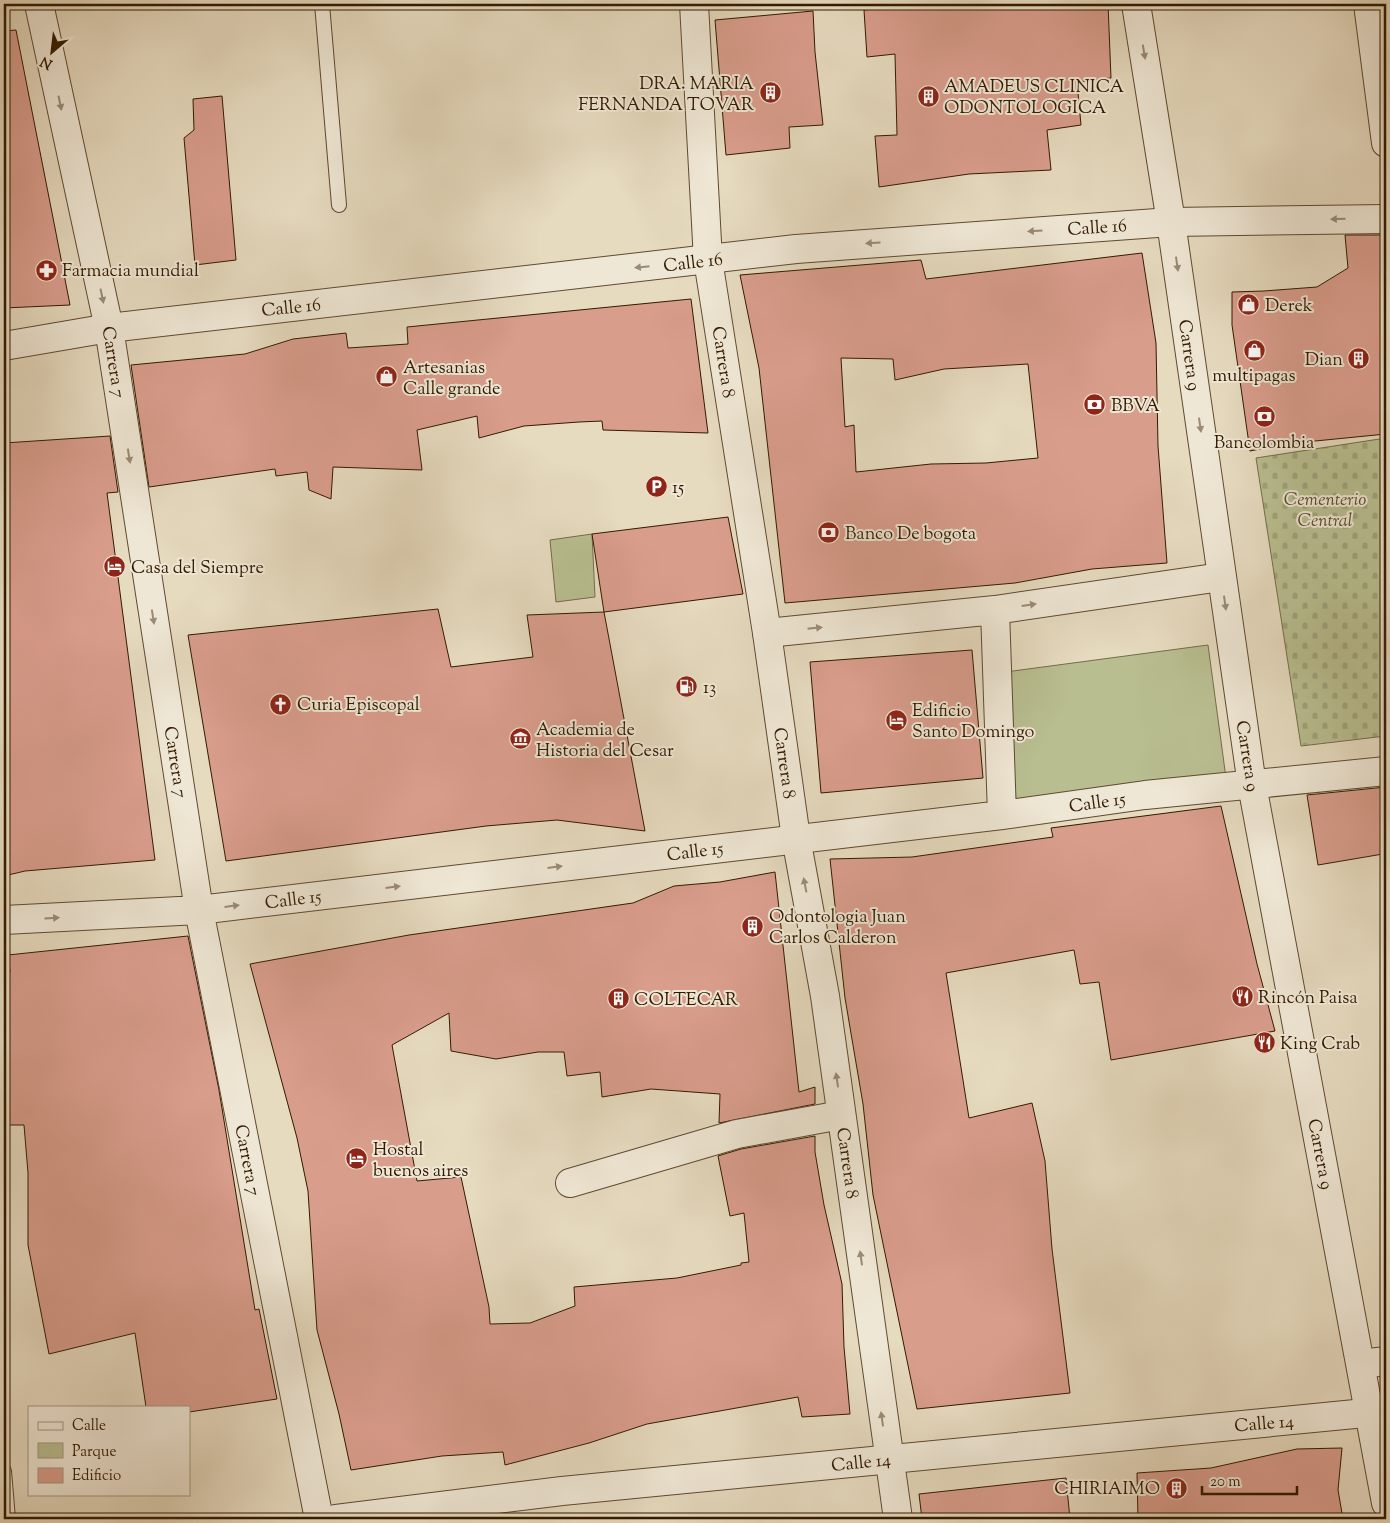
<svg xmlns="http://www.w3.org/2000/svg" width="1390" height="1523" viewBox="0 0 1390 1523" font-family="'Sorts Mill Goudy',serif">
	<defs>
		<pattern id="cemetery-stones" width="16" height="16" patternUnits="userSpaceOnUse" patternTransform="scale(1.25)"><rect width="16" height="16" fill="#b8be90"/><path d="M2 7V4a2 2 0 0 1 4 0v3zM10 15v-3a2 2 0 0 1 4 0v3z" fill="#9fa37a"/></pattern>
	</defs>
	<rect width="100%" height="100%" fill="#e6dabf"/>
	<filter id="stains"><feTurbulence type="fractalNoise" baseFrequency=".004" numOctaves="4"/><feColorMatrix values="0 0 0 0 .2 0 0 0 0 .09 0 0 0 0 .02 0 0 0 .5 -.17"/></filter>
	<radialGradient id="worn" r=".72"><stop offset=".6" stop-color="#630" stop-opacity="0"/><stop offset="1" stop-color="#630" stop-opacity=".3"/></radialGradient>
	<path fill="#b8be90" stroke="#756c48" d="M592,534L595,597L556,602L550,540Z
		M1208,645L1226,778L1016,805L998,673Z"/>
	<path fill="url(#cemetery-stones)" stroke="#756c48" d="M1386,438V736L1301,746L1256,458Z"/>
	<path fill="#d99d8c" stroke="#321a00" fill-rule="evenodd" d="M914,4H1108L1111,78L1077,82L1081,125L1047,130L1051,170L969,174L879,187L875,136L897,135L895,54L867,57L864,10Z
		M813,11L815,52L823,125L789,127L790,148L726,155L715,20Z
		M16,30L55,228L70,305L4,308V31Z
		M222,96L236,260L195,265L184,138L194,130L193,99Z
		M1345,235H1386V434L1285,444L1250,451L1232,325V292L1264,291L1317,287L1348,268Z
		M1142,253L1156,343L1158,446L1167,563L1092,569L1015,583L785,603L759,368L740,275L921,260L926,279ZM841,358L893,359L895,380L944,369L1028,364L1038,458L986,463L931,464L856,472L854,425L845,427Z
		M691,299L708,433L603,430L602,421L579,422L524,426L479,438L477,416L417,430L422,470L333,467L331,499L309,490L307,472L276,476L275,469L149,487L131,365L245,354L293,339L346,333L348,348L408,344L407,327Z
		M110,436L118,492L107,493L155,860L25,871L4,876V443Z
		M728,517L743,594L604,612L592,534Z
		M438,609L451,667L533,657L527,615L604,612L645,831L557,820L486,826L226,861L188,635Z
		M972,650L983,778L821,793L810,662Z
		M1386,787L1383,854L1318,865L1307,795Z
		M1221,806L1257,964L1275,1031L1111,1060L1099,982L1080,984L1074,950L946,973L969,1118L1032,1103L1045,1161L1052,1249L1070,1393L917,1409L873,1195L863,1104L845,998L830,859L912,857L1053,837L1051,828Z
		M775,872L799,1092L815,1087V1104L719,1123L720,1094L651,1089L602,1097L600,1072L567,1076L564,1052H538L496,1059L451,1051L449,1013L392,1045L417,1181L461,1177L489,1307L490,1324L530,1323L575,1306L574,1287L677,1278L741,1265V1263L749,1262L744,1213L730,1216L718,1156L741,1149L815,1136V1152L824,1205L842,1284L844,1347L850,1414L802,1417L798,1397L647,1424L589,1443L505,1465L503,1452L442,1456L351,1470L339,1414L317,1330L308,1191L297,1138L250,964L409,935L633,903L674,886L720,882Z
		M188,936L219,1090L255,1310L259,1309L277,1399L189,1412V1407H146L135,1333L49,1354L28,1245V1173L24,1125H4V972H10L8,955Z
		M1342,1448L1338,1490L1343,1519H1138L1137,1473L1211,1468L1297,1449Z
		M1066,1478L1070,1519H922L919,1494Z"/>
	<g fill="none" stroke-linecap="round" stroke-linejoin="round">
		<defs>
			<path id="service" d="M322,4L339,205
				M4,1471L8,1519"/>
			<path id="minor" d="M39,4L109,328L199,910L319,1519
				M1368,4L1386,143
				M4,346L109,328L796,249L1171,222L1386,219
				M995,610L1002,815
				M767,633L995,610L1221,577
				M4,920L199,910L1002,815L1145,795L1386,771
				M570,1183L737,1134L841,1115
				M1361,1364L1386,1361
				M336,1519L562,1491L1386,1411"/>
			<path id="tertiary" d="M694,4L708,260L767,633L796,838L825,996L898,1519
				M1136,4L1171,222L1252,785L1386,1503"/>
		</defs>
		<use href="#service" stroke="#5f4a30" stroke-width="16"/>
		<use href="#minor" stroke="#5f4a30" stroke-width="30"/>
		<use href="#tertiary" stroke="#5f4a30" stroke-width="30"/>
		<use href="#service" stroke="#efe7d5" stroke-width="14"/>
		<use href="#minor" stroke="#efe7d5" stroke-width="28"/>
		<use href="#tertiary" stroke="#efe7d5" stroke-width="28"/>
	</g>
	<defs><path id="oneway-solid" d="M-6-.8H1V-3.2L6.5 0L1 3.2V.8H-6Z" transform="scale(1.25)"/></defs>
	<g fill="#9a8b75">
		<use href="#oneway-solid" transform="translate(1144 52) rotate(81)"/>
		<use href="#oneway-solid" transform="translate(60 103) rotate(78)"/>
		<use href="#oneway-solid" transform="translate(1338 219) rotate(179)"/>
		<use href="#oneway-solid" transform="translate(1035 231) rotate(176)"/>
		<use href="#oneway-solid" transform="translate(873 243) rotate(176)"/>
		<use href="#oneway-solid" transform="translate(1177 264) rotate(82)"/>
		<use href="#oneway-solid" transform="translate(642 267) rotate(174)"/>
		<use href="#oneway-solid" transform="translate(102 296) rotate(78)"/>
		<use href="#oneway-solid" transform="translate(1200 425) rotate(82)"/>
		<use href="#oneway-solid" transform="translate(129 456) rotate(81)"/>
		<use href="#oneway-solid" transform="translate(1225 603) rotate(82)"/>
		<use href="#oneway-solid" transform="translate(1029 605) rotate(-8)"/>
		<use href="#oneway-solid" transform="translate(153 617) rotate(81)"/>
		<use href="#oneway-solid" transform="translate(815 628) rotate(-6)"/>
		<use href="#oneway-solid" transform="translate(555 867) rotate(-7)"/>
		<use href="#oneway-solid" transform="translate(805 885) rotate(-101)"/>
		<use href="#oneway-solid" transform="translate(393 887) rotate(-7)"/>
		<use href="#oneway-solid" transform="translate(232 906) rotate(-7)"/>
		<use href="#oneway-solid" transform="translate(52 918) rotate(-3)"/>
		<use href="#oneway-solid" transform="translate(837 1080) rotate(-98)"/>
		<use href="#oneway-solid" transform="translate(861 1258) rotate(-98)"/>
		<use href="#oneway-solid" transform="translate(882 1419) rotate(-98)"/>
	</g>
	<defs>
		<symbol id="building-disc" viewBox="-11 -11 22 22"><circle r="9.5" fill="#8f2418" stroke="#efe7d5"/><path d="M-4-6H4V6H1V3H-1V6H-4ZM-2.5-4.3h1.7v1.8h-1.7ZM.8-4.3h1.7v1.8H.8ZM-2.5-1h1.7V.8h-1.7ZM.8-1h1.7V.8H.8Z" fill="#fff"/></symbol>
		<symbol id="pharmacy-disc" viewBox="-11 -11 22 22"><circle r="9.5" fill="#8f2418" stroke="#efe7d5"/><path d="M-2-6h4v4h4v4h-4v4h-4v-4h-4v-4h4Z" fill="#fff"/></symbol>
		<symbol id="shop-disc" viewBox="-11 -11 22 22"><circle r="9.5" fill="#8f2418" stroke="#efe7d5"/><path d="M-5-2.5h2.3a2.7 3.5 0 0 1 5.4 0H5L5.5 6h-11ZM-1.5-2.5h3a1.5 2.3 0 0 0-3 0Z" fill="#fff"/></symbol>
		<symbol id="bank-disc" viewBox="-11 -11 22 22"><circle r="9.5" fill="#8f2418" stroke="#efe7d5"/><path d="M-6-4H6V4H-6ZM0-2.3a2.3 2.3 0 1 0 0 4.6a2.3 2.3 0 1 0 0-4.6Z" fill="#fff"/></symbol>
		<symbol id="parking-disc" viewBox="-11 -11 22 22"><circle r="9.5" fill="#8f2418" stroke="#efe7d5"/><path d="M-3.5-5.5H1a3.5 3.5 0 0 1 0 7H-1V5.5H-3.5ZM-1-3.4V-.6H.8a1.4 1.4 0 0 0 0-2.8Z" fill="#fff"/></symbol>
		<symbol id="hotel-disc" viewBox="-11 -11 22 22"><circle r="9.5" fill="#8f2418" stroke="#efe7d5"/><path d="M-6-4.5h1.5V1H6V5H4.5V3h-9V5H-6ZM-4 0a1.8 1.8 0 1 1 3.6 0ZM.5 0V-2.5h3Q6-2.5 6 0Z" fill="#fff"/></symbol>
		<symbol id="fuel-disc" viewBox="-11 -11 22 22"><circle r="9.5" fill="#8f2418" stroke="#efe7d5"/><path d="M-5.5-6h7V0h2V4h1.3V-2.5L3-4.5l.8-.8L6-3V5H2.5V1h-1V6h-7ZM-4.2-4.7v3.2H.2V-4.7Z" fill="#fff"/></symbol>
		<symbol id="church-disc" viewBox="-11 -11 22 22"><circle r="9.5" fill="#8f2418" stroke="#efe7d5"/><path d="M-1.2-6h2.4v3.5h3.3v2.4h-3.3V6h-2.4V-.1h-3.3v-2.4h3.3Z" fill="#fff"/></symbol>
		<symbol id="museum-disc" viewBox="-11 -11 22 22"><circle r="9.5" fill="#8f2418" stroke="#efe7d5"/><path d="M0-6L6-3V-2H-6V-3ZM-5-1h2V3h-2ZM-1-1h2V3h-2ZM3-1h2V3H3ZM-6 4H6V6H-6Z" fill="#fff"/></symbol>
		<symbol id="restaurant-disc" viewBox="-11 -11 22 22"><circle r="9.5" fill="#8f2418" stroke="#efe7d5"/><path d="M-5-6h1v4h1v-4h1v4h1v-4h1v5L-1.5 .5V6h-2V.5L-5-1ZM5-6V6H3V1.5H1.5Q1.5-4 5-6Z" fill="#fff"/></symbol>
	</defs>
	<g fill-rule="evenodd">
		<use href="#building-disc" x="758" y="80" width="25" height="25"/>
		<use href="#building-disc" x="916" y="84" width="25" height="25"/>
		<use href="#pharmacy-disc" x="34" y="258" width="25" height="25"/>
		<use href="#shop-disc" x="1236" y="292" width="25" height="25"/>
		<use href="#shop-disc" x="1242" y="338" width="25" height="25"/>
		<use href="#building-disc" x="1346" y="346" width="25" height="25"/>
		<use href="#shop-disc" x="374" y="364" width="25" height="25"/>
		<use href="#bank-disc" x="1082" y="392" width="25" height="25"/>
		<use href="#bank-disc" x="1252" y="404" width="25" height="25"/>
		<use href="#parking-disc" x="644" y="474" width="25" height="25"/>
		<use href="#bank-disc" x="816" y="520" width="25" height="25"/>
		<use href="#hotel-disc" x="102" y="554" width="25" height="25"/>
		<use href="#fuel-disc" x="674" y="674" width="25" height="25"/>
		<use href="#church-disc" x="268" y="692" width="25" height="25"/>
		<use href="#hotel-disc" x="884" y="708" width="25" height="25"/>
		<use href="#museum-disc" x="508" y="726" width="25" height="25"/>
		<use href="#building-disc" x="740" y="914" width="25" height="25"/>
		<use href="#restaurant-disc" x="1230" y="984" width="25" height="25"/>
		<use href="#building-disc" x="606" y="986" width="25" height="25"/>
		<use href="#restaurant-disc" x="1252" y="1030" width="25" height="25"/>
		<use href="#hotel-disc" x="344" y="1146" width="25" height="25"/>
		<use href="#building-disc" x="1164" y="1476" width="25" height="25"/>
	</g>
	<g text-anchor="middle" stroke-width="4" stroke-linejoin="round" paint-order="stroke">
		<g font-size="18" fill="#321a00" stroke="#efe7d5" text-anchor="start">
			<text x="754" y="89" text-anchor="end">DRA. MARIA<tspan x="754" dy="21">FERNANDA TOVAR</tspan></text>
			<text x="944" y="92">AMADEUS CLINICA<tspan x="944" dy="21">ODONTOLOGICA</tspan></text>
			<text x="62" y="276">Farmacia mundial</text>
			<text x="1265" y="311">Derek</text>
			<text x="1343" y="365" text-anchor="end">Dian</text>
			<text x="403" y="373">Artesanias<tspan x="403" dy="21">Calle grande</tspan></text>
			<text x="1254" y="381" text-anchor="middle">multipagas</text>
			<text x="1111" y="411">BBVA</text>
			<text x="1264" y="448" text-anchor="middle">Bancolombia</text>
			<text x="672" y="493">15</text>
			<text x="845" y="539">Banco De bogota</text>
			<text x="131" y="573">Casa del Siempre</text>
			<text x="703" y="693">13</text>
			<text x="297" y="710">Curia Episcopal</text>
			<text x="912" y="716">Edificio<tspan x="912" dy="21">Santo Domingo</tspan></text>
			<text x="536" y="735">Academia de<tspan x="536" dy="21">Historia del Cesar</tspan></text>
			<text x="769" y="922">Odontologia Juan<tspan x="769" dy="21">Carlos Calderon</tspan></text>
			<text x="1258" y="1003">Rincón Paisa</text>
			<text x="634" y="1005">COLTECAR</text>
			<text x="1280" y="1049">King Crab</text>
			<text x="373" y="1155">Hostal<tspan x="373" dy="21">buenos aires</tspan></text>
			<text x="1160" y="1494" text-anchor="end">CHIRIAIMO</text>
		</g>
		<g font-size="18" fill="#321a00" stroke="#efe7d5">
			<text transform="translate(1097 227) rotate(-4)" y="6">Calle 16</text>
			<text transform="translate(693 262) rotate(-7)" y="6">Calle 16</text>
			<text transform="translate(291 307) rotate(-6)" y="6">Calle 16</text>
			<text transform="translate(1190 355) rotate(82)" y="6">Carrera 9</text>
			<text transform="translate(114 362) rotate(81)" y="6">Carrera 7</text>
			<text transform="translate(724 362) rotate(81)" y="6">Carrera 8</text>
			<text transform="translate(1248 756) rotate(81)" y="6">Carrera 9</text>
			<text transform="translate(176 762) rotate(81)" y="6">Carrera 7</text>
			<text transform="translate(785 763) rotate(82)" y="6">Carrera 8</text>
			<text transform="translate(1097 802) rotate(-8)" y="6">Calle 15</text>
			<text transform="translate(695 851) rotate(-7)" y="6">Calle 15</text>
			<text transform="translate(293 899) rotate(-7)" y="6">Calle 15</text>
			<text transform="translate(1321 1154) rotate(79)" y="6">Carrera 9</text>
			<text transform="translate(248 1160) rotate(79)" y="6">Carrera 7</text>
			<text transform="translate(848 1163) rotate(82)" y="6">Carrera 8</text>
			<text transform="translate(1264 1423) rotate(-5)" y="6">Calle 14</text>
			<text transform="translate(861 1462) rotate(-6)" y="6">Calle 14</text>
		</g>
		<g font-size="18" font-style="italic" fill="#5a4b2b" stroke="#efe7d5">
			<text x="1325" y="505">Cementerio<tspan x="1325" dy="21">Central</tspan></text>
		</g>
	</g>
	<rect width="1390" height="1523" fill="none" stroke="#e6dabf" stroke-width="20"/>
	<rect x="5" y="5" width="1380" height="1513" fill="none" stroke="#321a00" stroke-width="2.5"/>
	<rect x="10" y="10" width="1370" height="1503" fill="none" stroke="#321a00"/>
	<rect x="28" y="1406" width="162" height="90" fill="#efe7d5" stroke="#a39580"/>
	<rect x="38" y="1422" width="25" height="8" fill="#efe7d5" stroke="#a39580"/>
	<text x="72" y="1430" font-size="15" fill="#321a00">Calle</text>
	<rect x="38" y="1443" width="25" height="15" fill="#b8be90" stroke="#a39580"/>
	<text x="72" y="1456" font-size="15" fill="#321a00">Parque</text>
	<rect x="38" y="1468" width="25" height="15" fill="#d99d8c" stroke="#a39580"/>
	<text x="72" y="1480" font-size="15" fill="#321a00">Edificio</text>
	<g transform="translate(52 52) rotate(208)" stroke="#efe7d5" stroke-width="4" paint-order="stroke">
	<path d="M0-4L9 19L0 12L-9 19Z" fill="#321a00"/>
	<text y="-8" font-size="14" font-weight="bold" text-anchor="middle" fill="#321a00">N</text>
	</g>
	<path d="M1202 1486v8h95v-8" fill="none" stroke="#321a00" stroke-width="2.5"/>
	<text x="1210" y="1486" font-size="15" fill="#321a00" stroke="#efe7d5" stroke-width="4" paint-order="stroke">20 m</text>
	<rect width="100%" height="100%" filter="url(#stains)"/>
	<rect width="100%" height="100%" fill="url(#worn)"/>
</svg>
